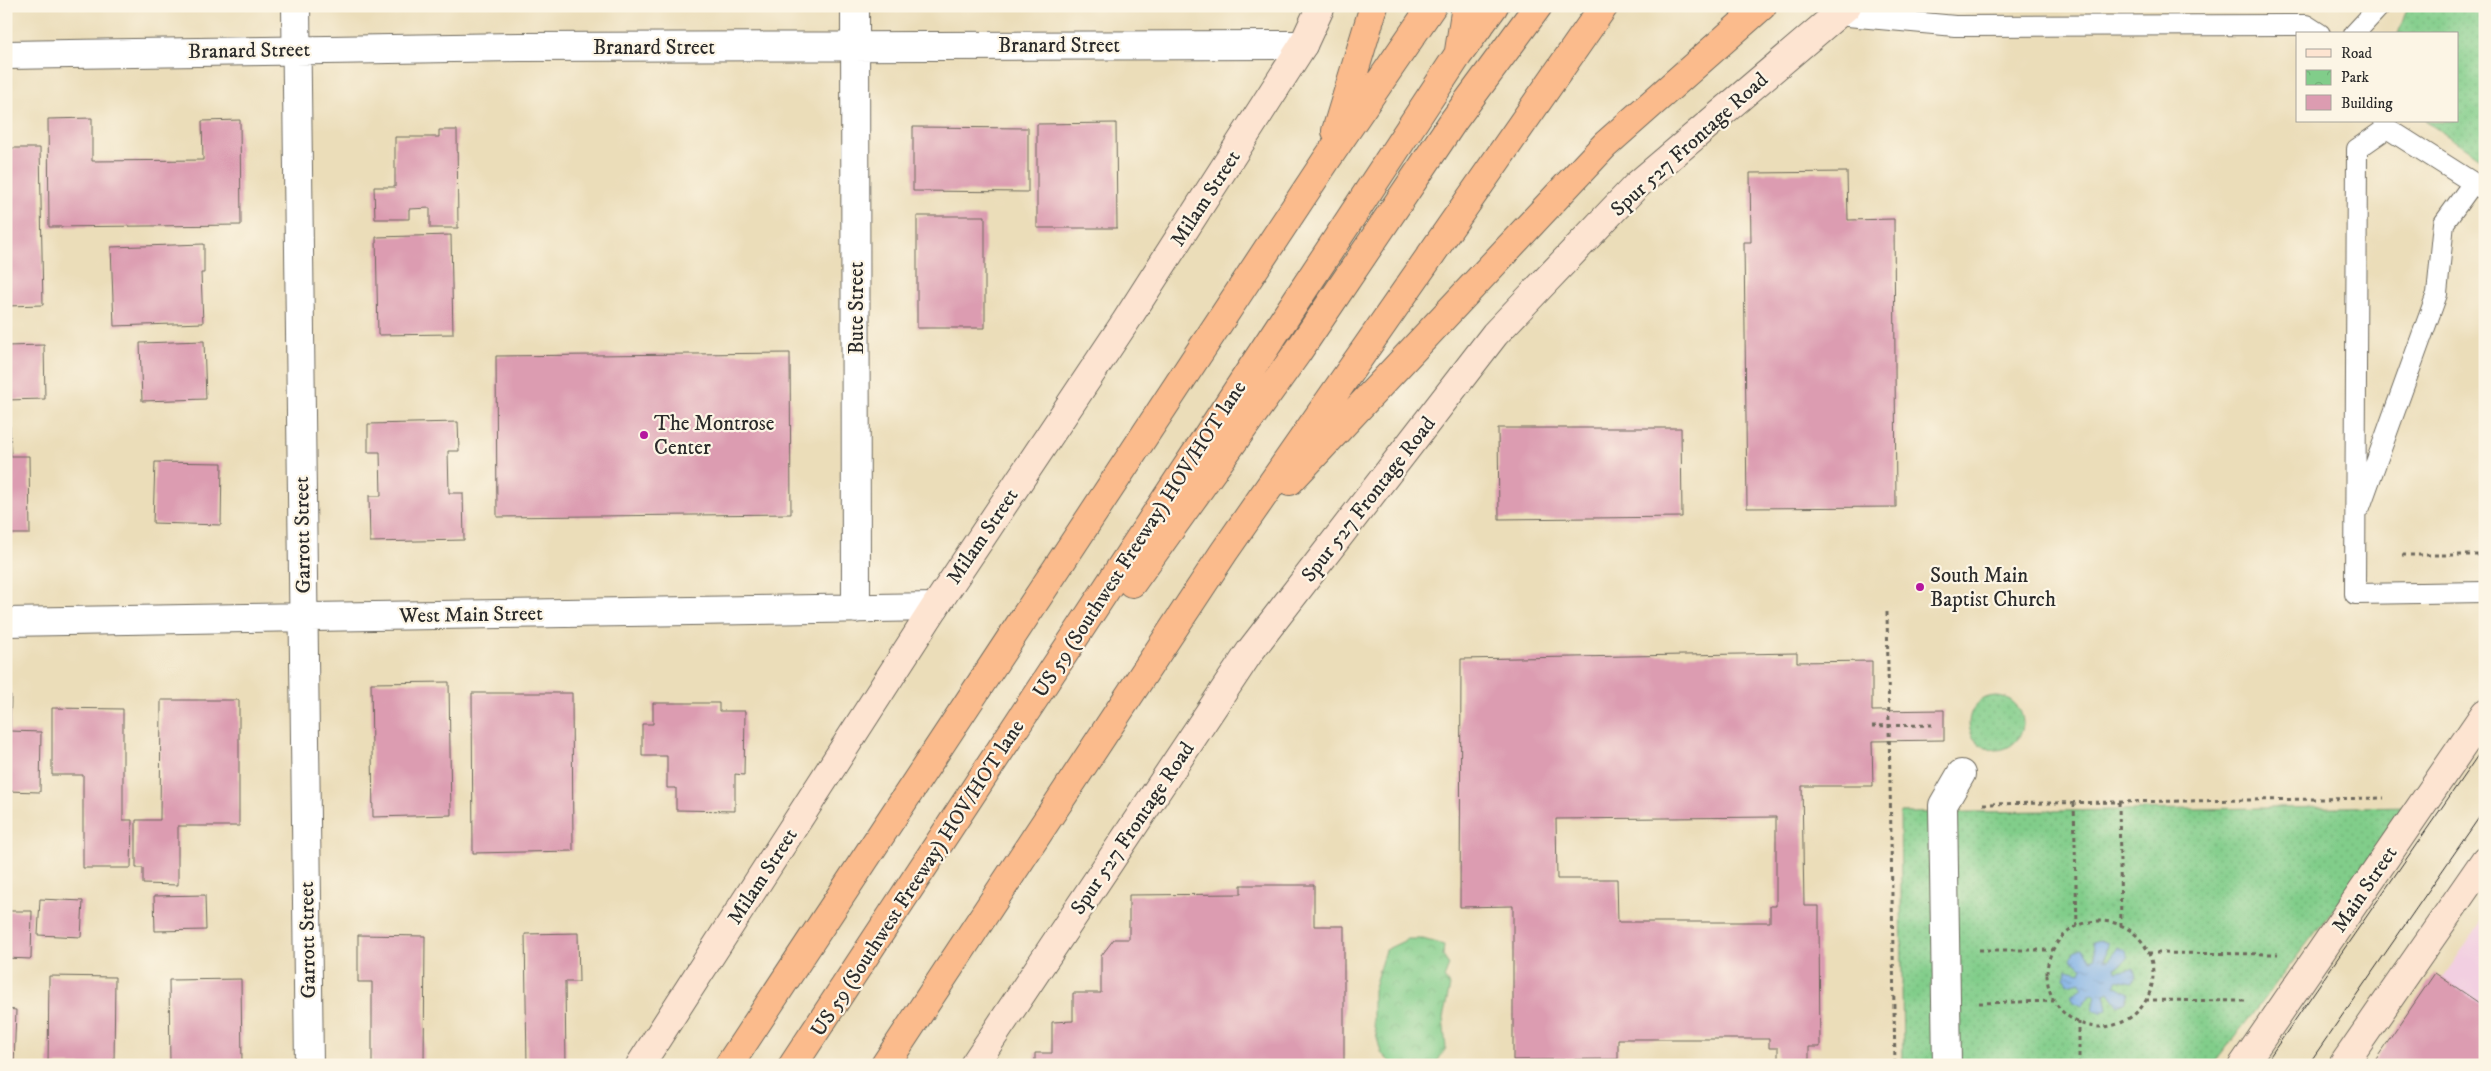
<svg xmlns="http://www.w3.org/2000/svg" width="2491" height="1071" viewBox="0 0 2491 1071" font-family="'IM FELL DW Pica',serif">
	<defs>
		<pattern id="grass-dots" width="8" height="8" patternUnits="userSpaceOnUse" patternTransform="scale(1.25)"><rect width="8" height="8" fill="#81cd8a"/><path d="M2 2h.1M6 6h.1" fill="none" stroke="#70b077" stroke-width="1.8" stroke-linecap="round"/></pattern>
		<pattern id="park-crowns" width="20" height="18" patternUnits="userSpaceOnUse" patternTransform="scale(1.25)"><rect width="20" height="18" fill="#81cd8a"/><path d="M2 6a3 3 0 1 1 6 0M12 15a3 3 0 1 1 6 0" fill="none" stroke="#70b077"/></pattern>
		<pattern id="water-ripples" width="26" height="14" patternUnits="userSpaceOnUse" patternTransform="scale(1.25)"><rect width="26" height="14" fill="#79ade6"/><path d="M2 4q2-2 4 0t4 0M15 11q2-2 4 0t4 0" fill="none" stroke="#638dbb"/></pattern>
	</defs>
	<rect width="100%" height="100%" fill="#fcf5e5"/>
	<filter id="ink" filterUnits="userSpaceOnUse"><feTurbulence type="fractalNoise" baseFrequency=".02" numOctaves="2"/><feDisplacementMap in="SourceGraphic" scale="10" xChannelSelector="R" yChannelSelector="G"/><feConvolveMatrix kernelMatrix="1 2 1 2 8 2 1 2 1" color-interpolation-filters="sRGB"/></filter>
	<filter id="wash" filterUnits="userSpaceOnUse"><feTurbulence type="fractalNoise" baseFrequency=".0096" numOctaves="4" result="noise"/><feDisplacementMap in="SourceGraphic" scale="20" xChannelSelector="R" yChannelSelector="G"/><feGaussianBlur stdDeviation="1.12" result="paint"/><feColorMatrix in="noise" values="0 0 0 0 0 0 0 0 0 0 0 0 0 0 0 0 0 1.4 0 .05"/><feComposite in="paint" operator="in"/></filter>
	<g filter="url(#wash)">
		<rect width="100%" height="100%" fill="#ebddb9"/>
		<path fill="#f2cfe1" d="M2485,916V1065H2383Z"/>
		<path fill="url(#grass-dots)" stroke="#567c5a" d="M2408,6H2485V161L2425,121H2457V34H2398Z
			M1969 723a27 27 0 1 1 54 0a27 27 0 1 1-54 0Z
			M2413,806L2213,1065H1903L1900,813Z"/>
		<path fill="url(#park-crowns)" stroke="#567c5a" d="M1408,939H1423L1444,945L1443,956L1449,965L1444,978L1450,986L1443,1018L1446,1048L1435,1065L1392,1064L1381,1053L1373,1022V990L1385,950Z"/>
		<path fill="url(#water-ripples)" stroke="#526c88" d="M2100,940L2108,943L2105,959L2109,960L2117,947L2125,950L2129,958L2115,967L2116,971L2133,968L2136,975L2133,983L2116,980L2115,985L2129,993L2126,1001L2118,1005L2109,992L2105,994L2108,1009L2101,1013L2093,1010L2096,995L2091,993L2082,1006L2074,1002L2071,994L2083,987L2081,981L2067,984L2064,977L2067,969L2081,972L2083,967L2071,959L2074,951L2082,948L2091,960L2095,958L2093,942Z"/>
		<g id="blocks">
			<path fill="#dc9cb1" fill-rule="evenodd" d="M92,118V161L203,160L202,121L240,120L241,225L49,227L48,119Z
				M1116,123L1117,228H1037V124Z
				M913,127L1028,128V192L913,191Z
				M439,130H457L458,228H430V208L409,209V219H375L374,187H395V137H439Z
				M6,148H40L43,305L6,306Z
				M1847,172L1848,220L1894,219L1896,507L1747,508L1744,242H1751L1750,173Z
				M917,216H985V328H917Z
				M451,235L453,334L378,335L376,237Z
				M204,244V273H201L203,323L114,326L111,247Z
				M204,341L206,399L142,401L140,343Z
				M44,345L45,399L6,400V346Z
				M790,353L791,514L497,517L496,356Z
				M458,422L459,451H448L449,493H463L464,540L370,542L369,496H381L380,452H368V424Z
				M6,426H10L11,456H29L30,534H6Z
				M1498,428H1681L1682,517L1499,519Z
				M155,462L222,463L221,525L153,523Z
				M1797,653V662L1872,661V711L1944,710V740L1872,741L1873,786H1802L1804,906H1819V921L1820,1047H1809V1065H1778V1048H1769V1039H1618V1059L1513,1060V906L1460,907L1461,659ZM1776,817V906H1770V922H1618L1617,879H1557L1556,819Z
				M449,682L451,815L373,817L371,683Z
				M472,693H572L573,851L473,853Z
				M6,695H11L10,731L41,732L40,792L6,791Z
				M161,700H239V826H178V885L143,884V868H136V820H160Z
				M653,703H719V711H745L744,775L735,774V811L676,810V788H667V756H642V724H653Z
				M52,708L123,709V820H132L131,868H83V775H52Z
				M1241,885H1314V926H1344V1065H1035V1053H1052V1022L1073,1021V993H1101V956L1114,939H1129V895L1241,894Z
				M205,895L206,930L155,931L154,896Z
				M40,899L83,901L81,937L38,935Z
				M6,911H32L31,959L6,958Z
				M578,933L579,982H565L566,1065H527L525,934Z
				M358,935L425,936L424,1065H372V982H358Z
				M2435,973L2485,1007V1065H2372Z
				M49,976L115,977L114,1065H48Z
				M241,979L242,1065H170L169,980Z
				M6,1009L16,1010L14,1065H6Z"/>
		</g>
	</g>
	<g filter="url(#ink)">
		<use href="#blocks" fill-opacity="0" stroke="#6e695d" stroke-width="1"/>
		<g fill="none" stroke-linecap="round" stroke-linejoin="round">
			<defs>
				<path id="service" d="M1837,15L1955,26L2306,25L2320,34
					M2354,34L2380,6
					M2384,121L2387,128L2483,189
					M2387,128L2357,149L2355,594L2485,592
					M2360,507L2437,294L2444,223L2473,183"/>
				<path id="pedestrian" d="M1947,1065L1943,805L1961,774"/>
				<path id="minor" d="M296,6L309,1065
					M855,6L856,609
					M6,55L521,47L1303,45
					M6,622L935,607"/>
				<path id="secondary" d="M640,1065L935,607L1126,321L1303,45L1321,6
					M974,1065L1251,650L1495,334L1636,186L1847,6
					M2243,1065L2485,713
					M2343,1065L2485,860"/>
				<path id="motorway" d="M1459,51L1466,6
					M1336,131L1374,6
					M1290,481L1605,145L1762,6
					M1132,583L1297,353L1454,120L1538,6
					M729,1065L1327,159L1432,6
					M793,1065L1458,55L1494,6
					M885,1065L1224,552L1604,6"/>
			</defs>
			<use href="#service" stroke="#6e695d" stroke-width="22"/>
			<use href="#pedestrian" stroke="#6e695d" stroke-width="30"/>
			<use href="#minor" stroke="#6e695d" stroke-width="30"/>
			<use href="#secondary" stroke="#6e695d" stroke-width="30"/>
			<use href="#motorway" stroke="#6e695d" stroke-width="30"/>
			<path stroke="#6e695d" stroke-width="3" stroke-dasharray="4 4" stroke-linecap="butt" d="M2402,555H2485
				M1887,612L1895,1065
				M1872,726L1935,725
				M2119,802L2121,926
				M2074,803L2077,926
				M1983,804L2384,798
				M2047 974a53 53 0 1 1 106 0a53 53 0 1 1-106 0Z
				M1979,950H2052
				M2148,953L2278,954
				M2145,1000L2245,1001
				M1979,1003L2054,1001
				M2079,1065V1022"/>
			<use href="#service" stroke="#fff" stroke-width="20"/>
			<use href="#pedestrian" stroke="#fff" stroke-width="28"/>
			<use href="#minor" stroke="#fff" stroke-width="28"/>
			<use href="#secondary" stroke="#fde4d1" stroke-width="28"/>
			<use href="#motorway" stroke="#fbbb8c" stroke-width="28"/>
			<path stroke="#2b2b2b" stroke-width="1" d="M2264,1065L2485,745
				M2308,1065L2485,809"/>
		</g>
	</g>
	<g fill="#b5179e" stroke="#fcf5e5" stroke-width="2">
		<circle cx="644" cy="435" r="5"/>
		<circle cx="1920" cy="587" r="5"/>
	</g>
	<g text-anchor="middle" stroke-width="4.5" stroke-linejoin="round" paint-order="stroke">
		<g font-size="21" fill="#2b2b2b" stroke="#fcf5e5">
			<text x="1059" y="52">Branard Street</text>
			<text x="654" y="54">Branard Street</text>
			<text transform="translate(249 50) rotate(-1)" y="7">Branard Street</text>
			<text transform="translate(1689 144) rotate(-42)" y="7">Spur 527 Frontage Road</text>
			<text transform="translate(1205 198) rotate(-57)" y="7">Milam Street</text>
			<text transform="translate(856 308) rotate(-90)" y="7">Bute Street</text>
			<text transform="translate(1368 499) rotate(-52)" y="7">Spur 527 Frontage Road</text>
			<text transform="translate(302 535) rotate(-91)" y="7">Garrott Street</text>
			<text transform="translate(982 536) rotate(-56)" y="7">Milam Street</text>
			<text transform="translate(1139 539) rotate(-57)" y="7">US 59 (Southwest Freeway) HOV/HOT lane</text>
			<text transform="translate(471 614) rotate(-1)" y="7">West Main Street</text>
			<text transform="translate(1132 828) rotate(-56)" y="7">Spur 527 Frontage Road</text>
			<text transform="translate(762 876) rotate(-57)" y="7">Milam Street</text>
			<text transform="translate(917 878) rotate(-57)" y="7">US 59 (Southwest Freeway) HOV/HOT lane</text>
			<text transform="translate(2364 889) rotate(-56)" y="7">Main Street</text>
			<text transform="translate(307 940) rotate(-91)" y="7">Garrott Street</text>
		</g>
		<g font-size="21" fill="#2b2b2b" stroke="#fcf5e5" text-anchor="start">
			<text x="654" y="430">The Montrose<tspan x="654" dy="24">Center</tspan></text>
			<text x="1930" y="582">South Main<tspan x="1930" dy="24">Baptist Church</tspan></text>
		</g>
	</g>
	<rect width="2491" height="1071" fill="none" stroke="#fcf5e5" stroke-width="25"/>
	<rect x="2296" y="32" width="162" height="90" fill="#fcf5e5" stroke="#a8a49b"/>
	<rect x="2306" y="49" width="25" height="8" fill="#fde4d1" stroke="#a8a49b"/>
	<text x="2341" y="58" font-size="15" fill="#2b2b2b">Road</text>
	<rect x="2306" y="70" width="25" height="15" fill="url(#park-crowns)" stroke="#a8a49b"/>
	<text x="2341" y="82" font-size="15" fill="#2b2b2b">Park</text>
	<rect x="2306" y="95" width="25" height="15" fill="#dc9cb1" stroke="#a8a49b"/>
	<text x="2341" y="108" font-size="15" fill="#2b2b2b">Building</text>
</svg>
